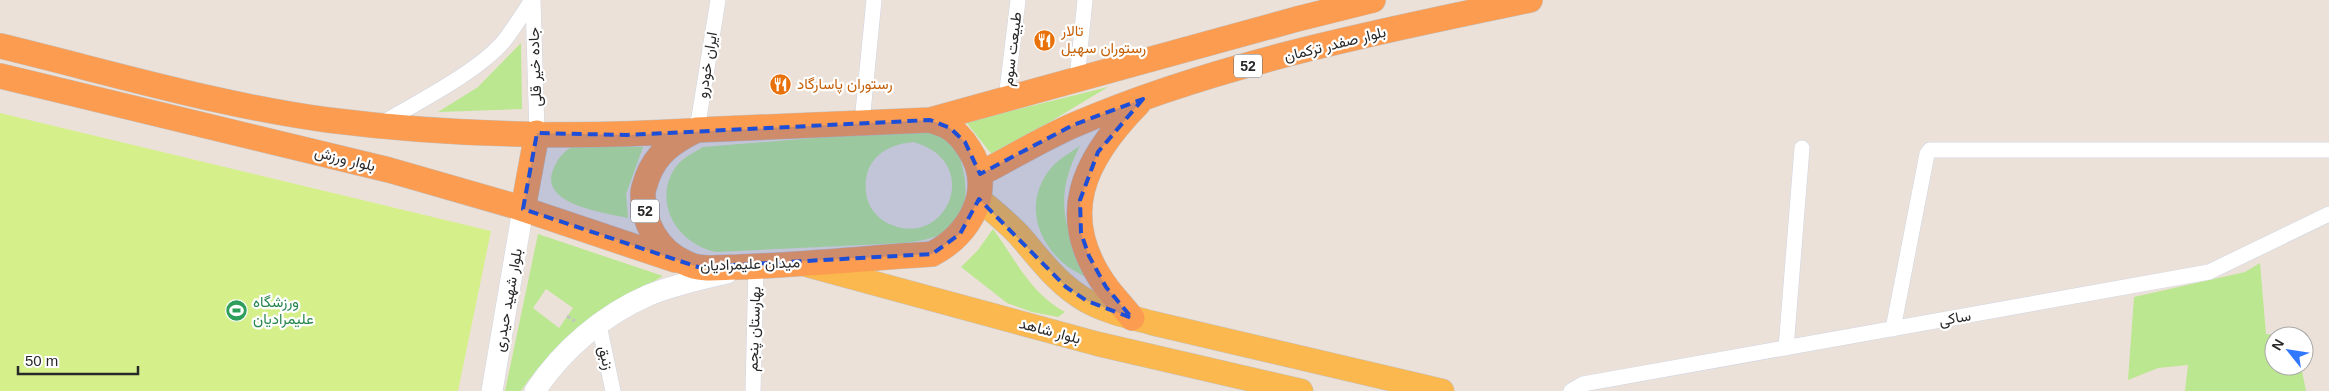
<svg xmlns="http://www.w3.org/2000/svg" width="2329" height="391" viewBox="0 0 2329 391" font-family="Arial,Vazirmatn,sans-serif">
	<rect width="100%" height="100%" fill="#ece1d8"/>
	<path fill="#bbe790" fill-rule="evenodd" d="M521,43L522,109L438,112L478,87Z
		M1108,87L993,156L966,122Z
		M910,130C925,130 941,134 953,144C958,149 960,159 962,165C968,190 968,214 946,231C935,239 918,241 905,243L717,252C678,245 652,203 675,168C682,158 693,153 703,147ZM913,142C984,161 947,248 892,225C880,221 870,210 867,198C860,164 881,145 913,142Z
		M576,145L643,147L626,194L628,218C606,213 539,205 553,170C558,157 564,151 576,145Z
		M1080,146C1053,197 1064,228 1087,278C1079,273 1068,268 1061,261C1033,235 1026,197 1052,167C1060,158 1071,152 1080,146Z
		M993,229C1016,260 1030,293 1065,312L1058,317L1032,312L1007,303L961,267L978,250Z
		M538,234L663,276C608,308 556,338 521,391H505ZM546,289L573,308L559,328L533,308Z
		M2260,263L2266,334L2286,336H2274V366H2301L2306,391H2185L2188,365L2158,368L2128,380L2134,297L2245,272Z"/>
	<path fill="#d5f08b" d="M0,113L491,231L458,391H0Z"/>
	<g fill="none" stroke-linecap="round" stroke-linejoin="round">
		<defs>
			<path id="minor" d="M533,0L537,133
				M1077,79L1085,0
				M1006,99L1018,0
				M862,122L874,0
				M379,125C414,104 478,72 504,41C514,28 523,14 532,0
				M697,130L718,0
				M599,325L613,391
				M1893,329L1927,154L1930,150H2329
				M1786,348L1802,148
				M753,391L756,266
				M1571,391L1583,384L2209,272L2329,214"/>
			<path id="secondary" d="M492,391L523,209
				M535,391C562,350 603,315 649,295C674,285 700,279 727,273"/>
			<path id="primary" d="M979,199C993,211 1007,222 1019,235C1040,259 1058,285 1087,301C1107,312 1130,317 1152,323L1442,391
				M807,265L1098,344L1301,391"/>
			<path id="trunk" d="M0,46C108,72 217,105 328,120C447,135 570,138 690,131
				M0,76L389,170L514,206L675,260
				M930,120C936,122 943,124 948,127C957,132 964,141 969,149C996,189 970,235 932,254C867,258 803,265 738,267C721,267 701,271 686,263C658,251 642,222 643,193C643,188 646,183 647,178C656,153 674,141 697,130Z
				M930,120L1297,19L1373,0
				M980,174C1011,158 1042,139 1074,125C1215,64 1380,31 1530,0
				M523,209L537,133
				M1132,318C1124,308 1115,298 1107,288C1055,217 1083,160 1138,104"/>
		</defs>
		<use href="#minor" stroke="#ced5e3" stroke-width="16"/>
		<use href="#secondary" stroke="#ced5e3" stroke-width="22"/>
		<use href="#primary" stroke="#c3c3c3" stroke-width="25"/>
		<use href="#trunk" stroke="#c3c3c3" stroke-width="26"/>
		<path stroke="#c3c3c3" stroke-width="3" stroke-dasharray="4 2.5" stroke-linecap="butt" d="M567,316L575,321"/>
		<use href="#minor" stroke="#fff" stroke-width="15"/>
		<use href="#secondary" stroke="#fff" stroke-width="21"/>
		<use href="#primary" stroke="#fab84f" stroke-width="24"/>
		<use href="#trunk" stroke="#fc9c50" stroke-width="25"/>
	</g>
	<path fill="#1d4ed8" fill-opacity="0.2" stroke="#1d4ed8" stroke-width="4" stroke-dasharray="10 6" stroke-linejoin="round" d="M1143,99L1098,152L1080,200L1081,233L1089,256L1106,287L1132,318L1087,301L1066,287L979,199L960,234L932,254L698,267L523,209L537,133L627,135L930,120L950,128L965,142L980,174L1073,125Z"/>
	<defs>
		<symbol id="restaurant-disc" viewBox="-11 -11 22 22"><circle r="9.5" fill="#e8710a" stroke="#fff"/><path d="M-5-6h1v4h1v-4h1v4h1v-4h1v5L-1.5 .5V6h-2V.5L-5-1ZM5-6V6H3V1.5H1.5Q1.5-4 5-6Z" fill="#fff"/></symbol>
		<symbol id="stadium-disc" viewBox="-11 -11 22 22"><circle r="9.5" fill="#2e9e5b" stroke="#fff"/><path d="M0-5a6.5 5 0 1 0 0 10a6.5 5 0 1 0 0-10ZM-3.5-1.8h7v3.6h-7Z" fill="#fff"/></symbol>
	</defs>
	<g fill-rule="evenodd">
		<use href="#restaurant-disc" x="1032" y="28" width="25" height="25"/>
		<use href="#restaurant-disc" x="768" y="72" width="25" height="25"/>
		<use href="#stadium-disc" x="224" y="298" width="25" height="25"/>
	</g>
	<g text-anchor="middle" stroke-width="4.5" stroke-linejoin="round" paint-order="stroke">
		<g fill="#fff" stroke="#686868" stroke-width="1">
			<rect x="1234" y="54.5" width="28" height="23" rx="4"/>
			<rect x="631" y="199.5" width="28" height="23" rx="4"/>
		</g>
		<g font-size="14" font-weight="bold" fill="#282828">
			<text x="1248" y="71">52</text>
			<text x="645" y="216">52</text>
		</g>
		<g font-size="15" fill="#c56008" stroke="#fff" text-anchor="start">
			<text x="1061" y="36">تالار<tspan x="1061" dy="17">رستوران سهیل</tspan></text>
			<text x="797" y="89">رستوران پاسارگاد</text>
		</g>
		<g font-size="15" fill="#282828" stroke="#fff">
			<text transform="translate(1335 44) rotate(-14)" y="5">بلوار صفدر ترکمان</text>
			<text transform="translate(1012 49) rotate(-83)" y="5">طبیعت سوم</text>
			<text transform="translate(707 65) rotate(-81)" y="5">ایران خودرو</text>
			<text transform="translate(535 67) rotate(-92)" y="5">جاده خیر قلی</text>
			<text transform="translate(345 159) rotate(14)" y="5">بلوار ورزش</text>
			<text transform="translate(750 264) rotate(-2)" y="5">میدان علیمرادیان</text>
			<text transform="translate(508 300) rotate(-80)" y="5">بلوار شهید حیدری</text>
			<text transform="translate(1955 318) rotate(-10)" y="5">ساکی</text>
			<text transform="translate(754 329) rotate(-88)" y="5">بهارستان پنجم</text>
			<text transform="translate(1050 331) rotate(15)" y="5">بلوار شاهد</text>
			<text transform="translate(606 358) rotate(78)" y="5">زنبق</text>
		</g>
		<g font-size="15" fill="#27864d" stroke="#fff" text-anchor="start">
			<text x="253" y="307">ورزشگاه<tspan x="253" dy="17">علیمرادیان</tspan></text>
		</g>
	</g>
	<g transform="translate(2289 351) rotate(300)"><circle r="24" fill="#ffffff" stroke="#a9a9a9"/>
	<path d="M0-4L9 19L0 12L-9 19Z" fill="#3278ff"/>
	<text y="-8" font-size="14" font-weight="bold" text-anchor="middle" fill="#282828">N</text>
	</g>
	<path d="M18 366v8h120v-8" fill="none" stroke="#282828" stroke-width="2.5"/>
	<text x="25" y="366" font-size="15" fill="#282828" stroke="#ffffff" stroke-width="4" paint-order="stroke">50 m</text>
</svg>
